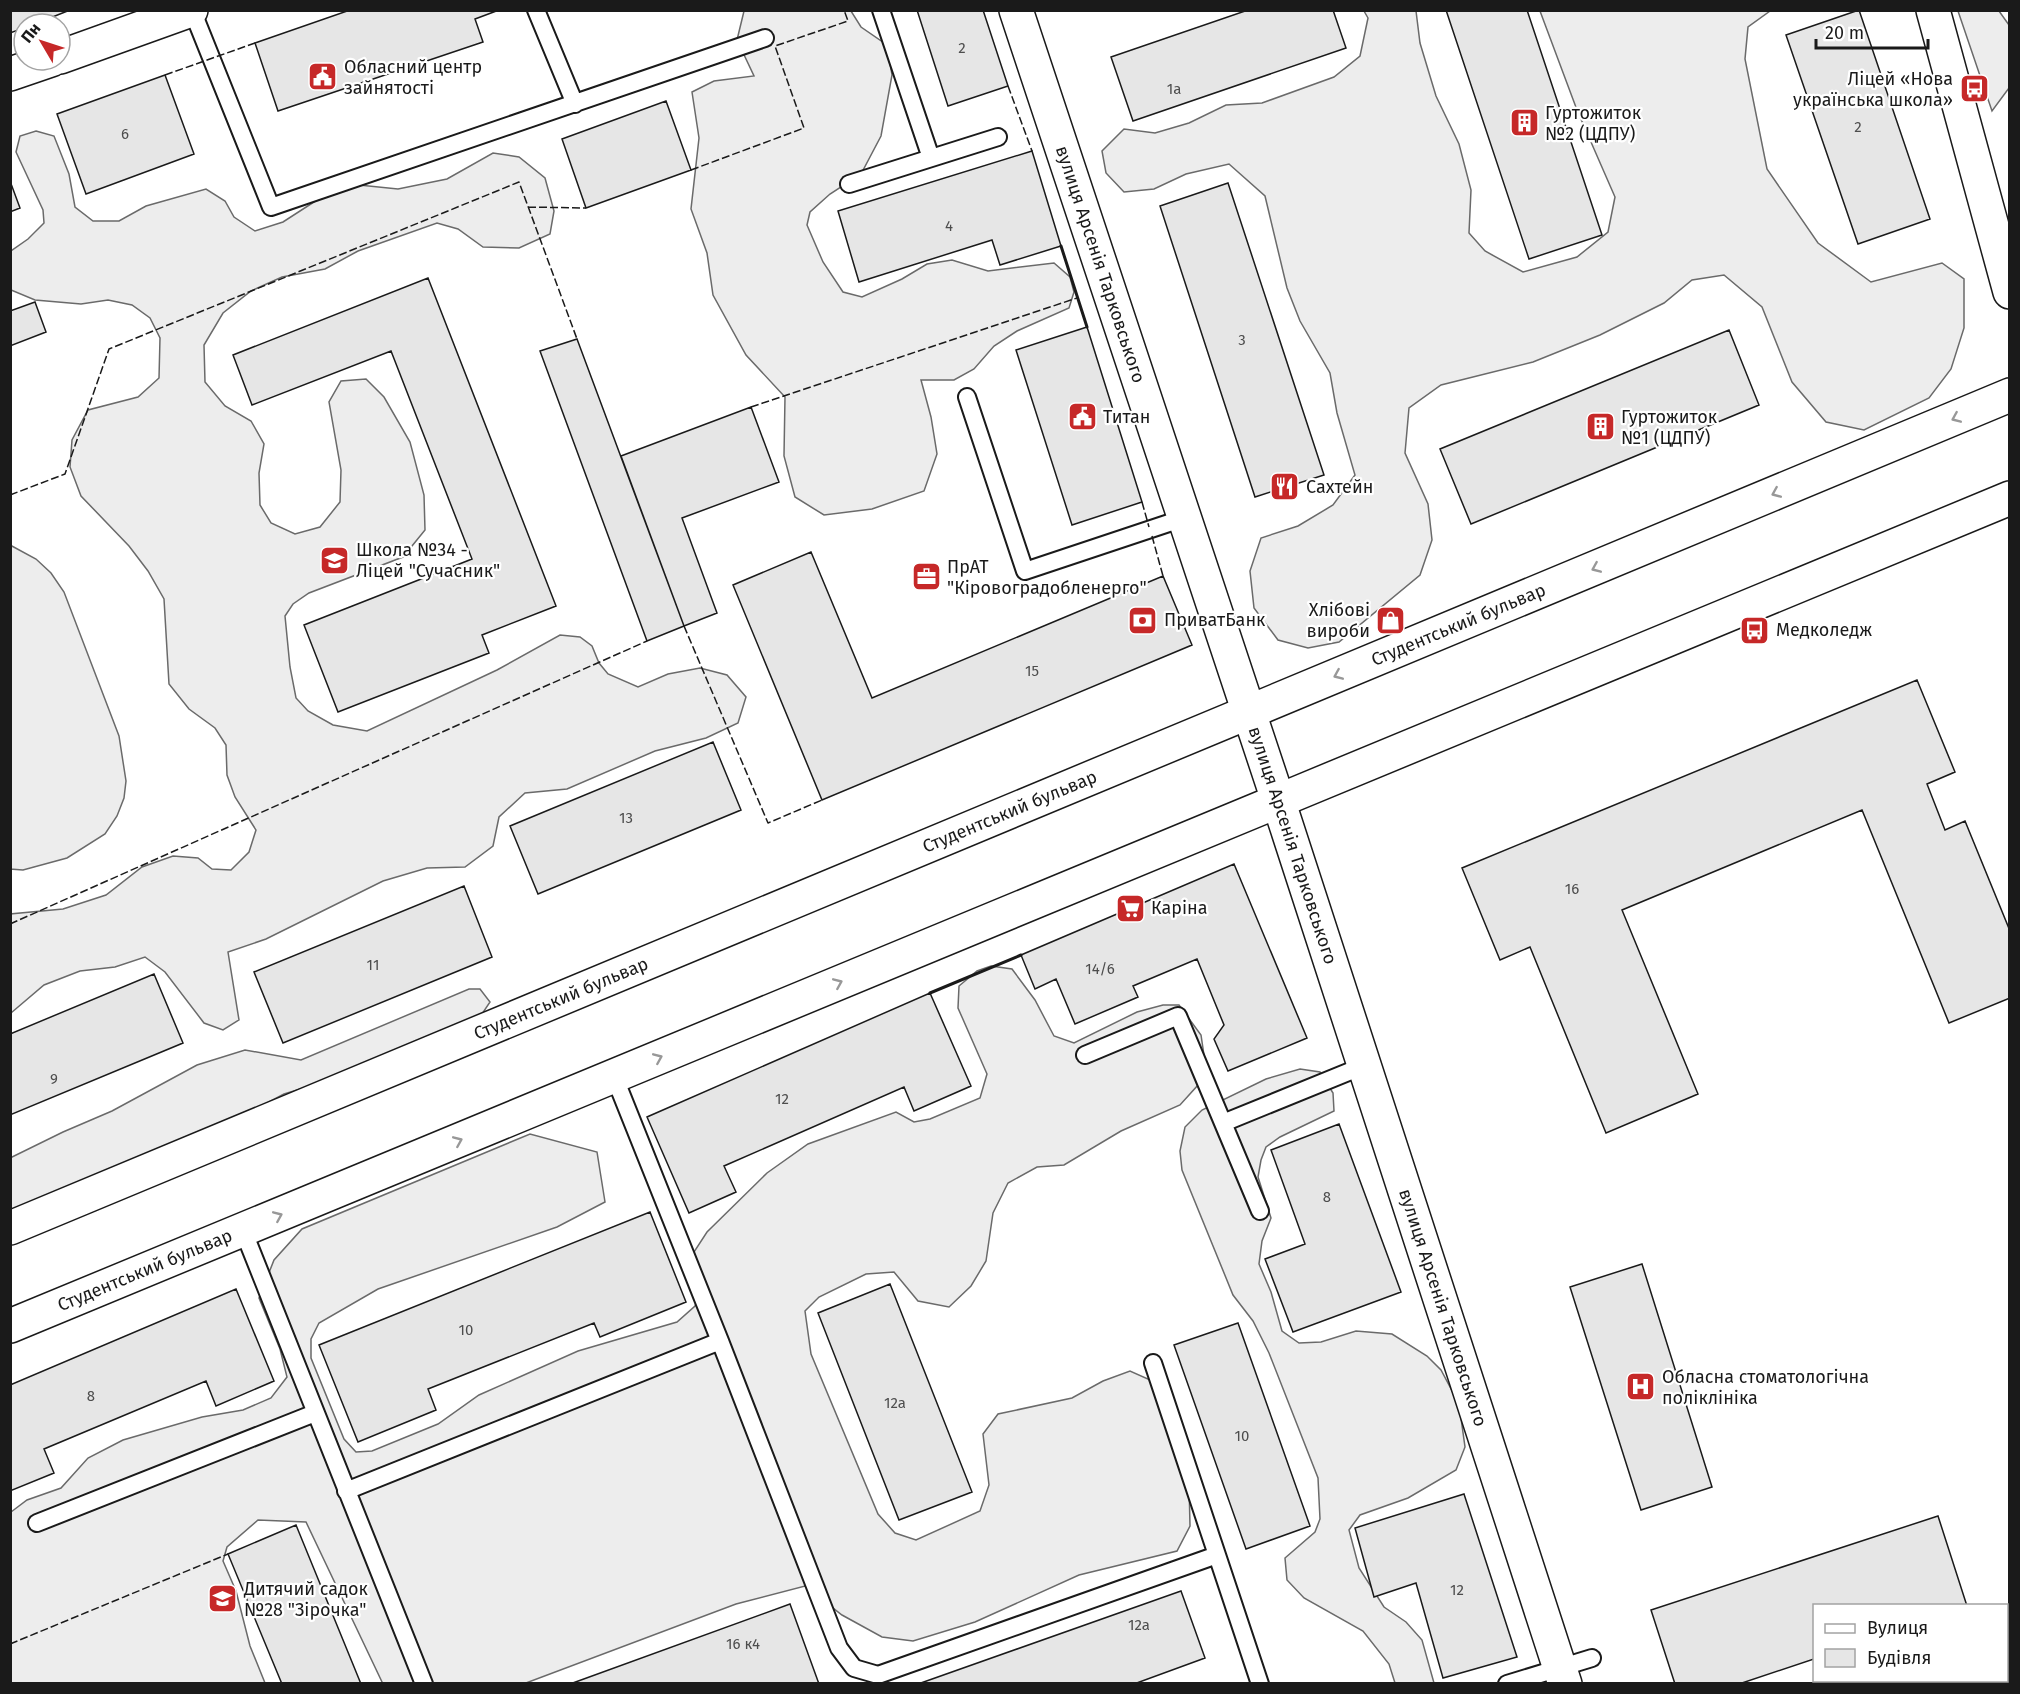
<svg xmlns="http://www.w3.org/2000/svg" width="2020" height="1694" viewBox="0 0 2020 1694" font-family="'Fira Sans',sans-serif">
	<rect width="100%" height="100%" fill="#fff"/>
	<path fill="#ededed" stroke="#6a6a6a" stroke-width="1.5" d="M744,11H851L861,27L887,45L892,75L881,136L861,174L830,194L810,212L807,225L823,262L843,292L862,297L902,279L927,264L952,260L988,271L1054,263L1070,277L1074,292L1069,308L1017,331L994,346L974,369L954,380H921L931,417L937,454L924,491L872,509L824,515L795,497L784,456L785,397L746,355L713,295L707,253L691,209L699,138L692,92L714,81L754,76L737,40Z
		M1364,11H1416L1420,43L1436,96L1459,144L1471,190L1469,233L1485,251L1523,272L1577,257L1608,232L1615,197L1577,110L1540,11H1770L1748,27L1745,59L1767,169L1818,243L1871,282L1942,263L1964,279V328L1951,369L1929,398L1864,430L1826,422L1792,382L1762,307L1724,275L1692,280L1664,303L1600,335L1533,362L1441,385L1409,408L1405,453L1428,504L1432,540L1420,575L1339,642L1308,648L1278,640L1254,608L1250,571L1261,538L1298,526L1333,505L1355,475L1337,413L1330,373L1300,321L1287,288L1265,196L1229,164L1186,174L1154,189L1124,192L1106,173L1102,151L1124,129L1155,133L1189,123L1226,105L1262,103L1334,77L1360,56L1368,18Z
		M1958,11H1999L2009,25V88L1992,111Z
		M36,131L54,136L69,174L75,207L93,221H119L146,206L206,189L225,201L234,217L255,231L283,222L317,200L359,185L398,189L447,179L493,153L519,157L545,178L554,211L550,234L519,248L483,247L458,229L437,223L358,251L325,269L282,277L251,291L223,313L204,345L205,382L225,406L251,421L264,444L259,473L260,505L271,523L295,534L320,527L340,502L341,470L329,402L341,381L366,379L384,397L410,442L424,495L425,530L403,557L309,593L293,604L285,616L290,667L296,698L308,711L333,725L367,731L497,670L560,635L580,637L592,646L599,663L608,674L638,687L668,674L700,668L727,675L746,697L738,723L706,738L655,751L567,789L525,793L499,817L493,846L465,867L427,868L383,881L266,939L228,952L239,1020L223,1030L204,1023L165,972L145,957L115,967L80,971L44,985L11,1013L10,914L63,909L106,895L142,867L173,856L198,858L212,869L231,870L249,852L256,830L235,797L227,775L226,745L215,728L189,709L169,684L164,599L148,571L129,546L81,496L70,467L72,440L88,410L138,397L159,378L160,338L150,318L132,305L108,300L81,304L35,300L11,290V251L28,239L44,223L43,210L16,152L20,136Z
		M10,545L36,559L51,573L64,592L119,736L126,781L124,798L117,816L105,834L67,858L23,870L10,869Z
		M991,966L1012,969L1035,1000L1054,1036L1074,1043L1137,1012L1163,1005H1179L1201,1035L1205,1062L1198,1085L1180,1105L1121,1131L1064,1165L1037,1167L1008,1183L993,1213L986,1261L971,1286L949,1307L918,1301L894,1272L866,1274L819,1297L805,1311L811,1354L878,1514L895,1533L916,1540L980,1511L989,1485L983,1434L998,1414L1072,1398L1103,1381L1130,1371L1157,1383L1189,1483L1190,1526L1177,1551L1079,1575L975,1622L913,1641L882,1637L842,1615L805,1586L736,1604L526,1683L383,1684L306,1522L258,1520L227,1547L223,1561L236,1591L250,1646L265,1683L11,1684V1512L27,1500L61,1488L88,1458L123,1440L202,1417L243,1410L271,1398L287,1377L280,1349L259,1298L274,1260L302,1229L530,1134L597,1152L605,1202L557,1227L378,1289L319,1323L311,1339V1358L344,1439L356,1452L372,1451L438,1424L479,1395L578,1351L677,1322L695,1306L702,1287L692,1255L707,1232L767,1173L808,1144L896,1112L914,1122L930,1119L980,1098L987,1074L958,1008L959,986L977,971Z
		M469,989H480L490,1002L482,1014L357,1072L284,1094L235,1120L11,1217L10,1158L63,1132L112,1111L197,1065L245,1050L301,1060Z
		M1300,1069L1320,1072L1333,1093L1334,1111L1280,1137L1266,1147L1261,1160L1258,1177L1271,1218L1262,1241L1259,1264L1271,1292L1282,1331L1299,1343L1321,1342L1356,1331L1392,1334L1427,1356L1441,1370L1459,1404L1465,1447L1456,1470L1408,1498L1360,1515L1349,1530L1359,1568L1384,1607L1406,1622L1422,1640L1434,1683H1395L1389,1664L1363,1631L1304,1598L1287,1580L1285,1558L1315,1532L1320,1519L1318,1478L1269,1353L1253,1321L1233,1295L1182,1170L1180,1151L1185,1127L1202,1110L1266,1079Z"/>
	<path fill="#e6e6e6" stroke="#1a1a1a" stroke-width="1.5" d="M10,10H70L35,24H24V28L10,33Z
		M350,10H499L475,19L483,42L278,111L255,43Z
		M917,10H983L1008,86L948,106Z
		M1248,10H1333L1346,48L1133,121L1111,57Z
		M1446,10H1527L1602,235L1529,259Z
		M1859,10L1930,219L1858,244L1786,35Z
		M165,75L194,154L86,194L57,114Z
		M666,101L691,170L586,208L562,139Z
		M1032,151L1061,246L1000,265L992,240L859,282L838,211Z
		M10,181L20,208L10,212Z
		M1228,183L1324,475L1255,497L1160,206Z
		M428,278L556,606L482,635L489,653L338,712L304,625L472,559L391,351L252,405L233,355Z
		M35,302L46,332L10,346V311Z
		M1087,327L1142,502L1072,525L1016,350Z
		M1729,330L1759,405L1471,524L1440,449Z
		M577,339L684,626L647,641L540,351Z
		M751,407L779,482L682,518L717,613L684,626L621,456Z
		M811,552L872,698L1163,576L1192,645L822,800L733,585Z
		M1917,680L1955,772L1927,784L1945,830L1965,821L2010,931V998L1949,1023L1862,810L1622,910L1698,1094L1606,1133L1530,947L1500,960L1462,868Z
		M713,742L741,810L538,894L510,826Z
		M1234,864L1307,1038L1228,1071L1214,1039L1224,1025L1197,959L1133,986L1138,997L1075,1024L1056,979L1035,989L1021,955Z
		M464,886L492,957L283,1043L254,972Z
		M154,974L183,1043L10,1115V1034Z
		M930,993L971,1086L914,1111L904,1087L724,1166L736,1192L689,1213L647,1117Z
		M1339,1124L1401,1292L1293,1332L1265,1259L1305,1244L1271,1150Z
		M650,1212L686,1302L600,1337L594,1323L428,1389L436,1410L358,1442L319,1345Z
		M1642,1264L1712,1487L1641,1510L1570,1287Z
		M890,1284L972,1492L899,1520L818,1313Z
		M236,1289L274,1381L216,1406L206,1381L44,1449L54,1473L10,1491V1385Z
		M1238,1323L1310,1526L1246,1549L1174,1345Z
		M1464,1494L1517,1657L1443,1678L1416,1583L1374,1597L1355,1528Z
		M1938,1516L1967,1606H1814V1659L1739,1684H1675L1651,1610Z
		M296,1525L361,1684H282L228,1554Z
		M1181,1591L1205,1658L1134,1684H918Z
		M790,1604L819,1684H570Z"/>
	<g fill="none" stroke-linecap="round" stroke-linejoin="round">
		<defs>
			<path id="lane" d="M192,10L271,207L765,38
				M536,10L575,104
				M881,10L931,158
				M849,184L998,137
				M967,397L1025,571L1184,518
				M1085,1055L1178,1016L1260,1211
				M614,1076L720,1341L839,1648L854,1668L878,1675L1217,1555
				M1223,1123L1363,1066
				M243,1230L424,1684
				M1153,1363L1260,1684
				M346,1491L720,1341
				M37,1523L315,1413
				M1507,1684L1592,1658"/>
			<g id="street">
				<path id="s1" d="M1016,10L1278,800L1565,1684"/>
				<path d="M60,57L191,10"/>
				<path d="M10,74L51,60"/>
			</g>
			<g id="secondary">
				<path d="M1933,10L2010,292"/>
				<path id="s2" d="M10,1228L2010,395"/>
				<path id="s3" d="M10,1326L2010,498"/>
			</g>
		</defs>
		<use href="#lane" stroke="#1a1a1a" stroke-width="20"/>
		<use href="#street" stroke="#1a1a1a" stroke-width="36"/>
		<use href="#secondary" stroke="#1a1a1a" stroke-width="36"/>
		<use href="#lane" stroke="#fff" stroke-width="16"/>
		<use href="#street" stroke="#fff" stroke-width="33"/>
		<use href="#secondary" stroke="#fff" stroke-width="33"/>
		<path stroke="#1a1a1a" stroke-width="1.5" stroke-dasharray="8 3" stroke-linecap="butt" d="M165,75L255,43
			M1008,86L1032,151
			M691,170L804,128L775,46L848,21L844,10
			M528,207L586,208
			M751,407L1077,298
			M10,495L65,474L109,349L519,182L577,339
			M1142,502L1149,527
			M1152,536L1163,576
			M684,626L768,823L822,800
			M10,924L647,641
			M10,1644L228,1554"/>
		<path stroke="#1a1a1a" stroke-width="3" d="M1061,246L1087,327
			M930,993L1021,955"/>
	</g>
	<defs><path id="oneway-chevron" d="M-2-3.5L2.5 0L-2 3.5" fill="none" stroke-width="1.6" stroke-linecap="round" stroke-linejoin="round" transform="scale(1.5)"/></defs>
	<g stroke="#989898">
		<use href="#oneway-chevron" transform="translate(1956 418) rotate(157)"/>
		<use href="#oneway-chevron" transform="translate(1776 493) rotate(157)"/>
		<use href="#oneway-chevron" transform="translate(1596 568) rotate(157)"/>
		<use href="#oneway-chevron" transform="translate(1338 675) rotate(157)"/>
		<use href="#oneway-chevron" transform="translate(838 983) rotate(-23)"/>
		<use href="#oneway-chevron" transform="translate(658 1058) rotate(-23)"/>
		<use href="#oneway-chevron" transform="translate(458 1141) rotate(-23)"/>
		<use href="#oneway-chevron" transform="translate(278 1216) rotate(-23)"/>
	</g>
	<defs>
		<symbol id="civic-square" viewBox="-11 -11 22 22"><rect x="-9" y="-9" width="18" height="18" rx="4" fill="#c62828" stroke="#fff"/><path d="M-.6-6.5H3V-4.5H.6V-3L4-1V1h2V6H-6V1h2V-1L-.6-3ZM-1.2 2.5V6h2.4V2.5Z" fill="#fff"/></symbol>
		<symbol id="bus-square" viewBox="-11 -11 22 22"><rect x="-9" y="-9" width="18" height="18" rx="4" fill="#c62828" stroke="#fff"/><path d="M-5-6H5V4H4V6H2V4H-2V6H-4V4H-5ZM-3.5-4V0h7V-4ZM-3.5 1.2v1.5H-2V1.2ZM2 1.2v1.5H3.5V1.2Z" fill="#fff"/></symbol>
		<symbol id="building-square" viewBox="-11 -11 22 22"><rect x="-9" y="-9" width="18" height="18" rx="4" fill="#c62828" stroke="#fff"/><path d="M-4-6H4V6H1V3H-1V6H-4ZM-2.5-4.3h1.7v1.8h-1.7ZM.8-4.3h1.7v1.8H.8ZM-2.5-1h1.7V.8h-1.7ZM.8-1h1.7V.8H.8Z" fill="#fff"/></symbol>
		<symbol id="restaurant-square" viewBox="-11 -11 22 22"><rect x="-9" y="-9" width="18" height="18" rx="4" fill="#c62828" stroke="#fff"/><path d="M-5-6h1v4h1v-4h1v4h1v-4h1v5L-1.5 .5V6h-2V.5L-5-1ZM5-6V6H3V1.5H1.5Q1.5-4 5-6Z" fill="#fff"/></symbol>
		<symbol id="school-square" viewBox="-11 -11 22 22"><rect x="-9" y="-9" width="18" height="18" rx="4" fill="#c62828" stroke="#fff"/><path d="M0-5L7-2L0 1L-7-2ZM-4 1L0 2.5L4 1V4Q0 6-4 4Z" fill="#fff"/></symbol>
		<symbol id="office-square" viewBox="-11 -11 22 22"><rect x="-9" y="-9" width="18" height="18" rx="4" fill="#c62828" stroke="#fff"/><path d="M-6-3h4V-5.5h4V-3h4V5H-6ZM-1-4.5V-3h2v-1.5ZM-6 0V1H6V0Z" fill="#fff"/></symbol>
		<symbol id="bank-square" viewBox="-11 -11 22 22"><rect x="-9" y="-9" width="18" height="18" rx="4" fill="#c62828" stroke="#fff"/><path d="M-6-4H6V4H-6ZM0-2.3a2.3 2.3 0 1 0 0 4.6a2.3 2.3 0 1 0 0-4.6Z" fill="#fff"/></symbol>
		<symbol id="shop-square" viewBox="-11 -11 22 22"><rect x="-9" y="-9" width="18" height="18" rx="4" fill="#c62828" stroke="#fff"/><path d="M-5-2.5h2.3a2.7 3.5 0 0 1 5.4 0H5L5.5 6h-11ZM-1.5-2.5h3a1.5 2.3 0 0 0-3 0Z" fill="#fff"/></symbol>
		<symbol id="supermarket-square" viewBox="-11 -11 22 22"><rect x="-9" y="-9" width="18" height="18" rx="4" fill="#c62828" stroke="#fff"/><path d="M-6-5.5h2.5l.6 2H6L4.5 2H-2.5L-4.4-4H-6ZM-1.5 3.2a1.3 1.3 0 1 0 .1 0ZM3 3.2a1.3 1.3 0 1 0 .1 0Z" fill="#fff"/></symbol>
		<symbol id="hospital-square" viewBox="-11 -11 22 22"><rect x="-9" y="-9" width="18" height="18" rx="4" fill="#c62828" stroke="#fff"/><path d="M-5-5h3v3.5h4V-5h3V5h-3V1.5h-4V5h-3Z" fill="#fff"/></symbol>
	</defs>
	<g fill-rule="evenodd">
		<use href="#civic-square" x="306" y="60" width="33" height="33"/>
		<use href="#bus-square" x="1958" y="72" width="33" height="33"/>
		<use href="#building-square" x="1508" y="106" width="33" height="33"/>
		<use href="#civic-square" x="1066" y="400" width="33" height="33"/>
		<use href="#building-square" x="1584" y="410" width="33" height="33"/>
		<use href="#restaurant-square" x="1268" y="470" width="33" height="33"/>
		<use href="#school-square" x="318" y="544" width="33" height="33"/>
		<use href="#office-square" x="910" y="560" width="33" height="33"/>
		<use href="#bank-square" x="1126" y="604" width="33" height="33"/>
		<use href="#shop-square" x="1374" y="604" width="33" height="33"/>
		<use href="#bus-square" x="1738" y="614" width="33" height="33"/>
		<use href="#supermarket-square" x="1114" y="892" width="33" height="33"/>
		<use href="#hospital-square" x="1624" y="1370" width="33" height="33"/>
		<use href="#school-square" x="206" y="1582" width="33" height="33"/>
	</g>
	<g text-anchor="middle" stroke-width="4.5" stroke-linejoin="round" paint-order="stroke">
		<g font-size="15" fill="#4d4d4d">
			<text x="962" y="53">2</text>
			<text x="1174" y="94">1а</text>
			<text x="1858" y="132">2</text>
			<text x="125" y="139">6</text>
			<text x="949" y="231">4</text>
			<text x="1242" y="345">3</text>
			<text x="1032" y="676">15</text>
			<text x="626" y="823">13</text>
			<text x="1572" y="894">16</text>
			<text x="373" y="970">11</text>
			<text x="1100" y="974">14/6</text>
			<text x="54" y="1084">9</text>
			<text x="782" y="1104">12</text>
			<text x="1327" y="1202">8</text>
			<text x="466" y="1335">10</text>
			<text x="91" y="1401">8</text>
			<text x="895" y="1408">12а</text>
			<text x="1242" y="1441">10</text>
			<text x="1457" y="1595">12</text>
			<text x="1139" y="1630">12а</text>
			<text x="743" y="1649">16 к4</text>
		</g>
		<g font-size="18" fill="#1a1a1a" stroke="#fff" text-anchor="start">
			<text x="344" y="73">Обласний центр<tspan x="344" dy="21">зайнятості</tspan></text>
			<text x="1953" y="85" text-anchor="end">Ліцей «Нова<tspan x="1953" dy="21">українська школа»</tspan></text>
			<text x="1545" y="119">Гуртожиток<tspan x="1545" dy="21">№2 (ЦДПУ)</tspan></text>
			<text x="1103" y="423">Титан</text>
			<text x="1621" y="423">Гуртожиток<tspan x="1621" dy="21">№1 (ЦДПУ)</tspan></text>
			<text x="1306" y="493">Сахтейн</text>
			<text x="356" y="556">Школа №34 -<tspan x="356" dy="21">Ліцей "Сучасник"</tspan></text>
			<text x="947" y="573">ПрАТ<tspan x="947" dy="21">"Кіровоградобленерго"</tspan></text>
			<text x="1370" y="616" text-anchor="end">Хлібові<tspan x="1370" dy="21">вироби</tspan></text>
			<text x="1164" y="626">ПриватБанк</text>
			<text x="1776" y="636">Медколедж</text>
			<text x="1151" y="914">Каріна</text>
			<text x="1662" y="1383">Обласна стоматологічна<tspan x="1662" dy="21">поліклініка</tspan></text>
			<text x="244" y="1595">Дитячий садок<tspan x="244" dy="21">№28 "Зірочка"</tspan></text>
		</g>
		<g font-size="18" fill="#1a1a1a" stroke="#fff">
			<text dy="6" stroke="none"><textPath href="#s1" startOffset="268">вулиця Арсенія Тарковського</textPath></text>
			<text dy="6" stroke="none"><textPath href="#s2" startOffset="1569">Студентський бульвар</textPath></text>
			<text dy="6" stroke="none"><textPath href="#s2" startOffset="1083">Студентський бульвар</textPath></text>
			<text dy="6" stroke="none"><textPath href="#s1" startOffset="880">вулиця Арсенія Тарковського</textPath></text>
			<text dy="6" stroke="none"><textPath href="#s2" startOffset="597">Студентський бульвар</textPath></text>
			<text dy="6" stroke="none"><textPath href="#s3" startOffset="146">Студентський бульвар</textPath></text>
			<text dy="6" stroke="none"><textPath href="#s1" startOffset="1366">вулиця Арсенія Тарковського</textPath></text>
		</g>
	</g>
	<rect width="2020" height="1694" fill="none" stroke="#1a1a1a" stroke-width="24"/>
	<rect x="1813" y="1604" width="195" height="78" fill="#ffffff" stroke="#a3a3a3" stroke-width="1.5"/>
	<rect x="1825" y="1624" width="30" height="9" fill="#ffffff" stroke="#a3a3a3" stroke-width="1.5"/>
	<text x="1867" y="1634" font-size="18" fill="#1a1a1a">Вулиця</text>
	<rect x="1825" y="1649" width="30" height="18" fill="#e6e6e6" stroke="#a3a3a3" stroke-width="1.5"/>
	<text x="1867" y="1664" font-size="18" fill="#1a1a1a">Будівля</text>
	<g transform="translate(42 42) rotate(309)"><circle r="28" fill="#ffffff" stroke="#a3a3a3" stroke-width="1.5"/>
	<path d="M0-4.5L10 22L0 15L-10 22Z" fill="#c62828"/>
	<text y="-9" font-size="16" font-weight="bold" text-anchor="middle" fill="#1a1a1a">Пн</text>
	</g>
	<path d="M1816 39v9h112v-9" fill="none" stroke="#1a1a1a" stroke-width="3"/>
	<text x="1825" y="39" font-size="18" fill="#1a1a1a" stroke="#ffffff" stroke-width="4.5" paint-order="stroke">20 m</text>
</svg>
